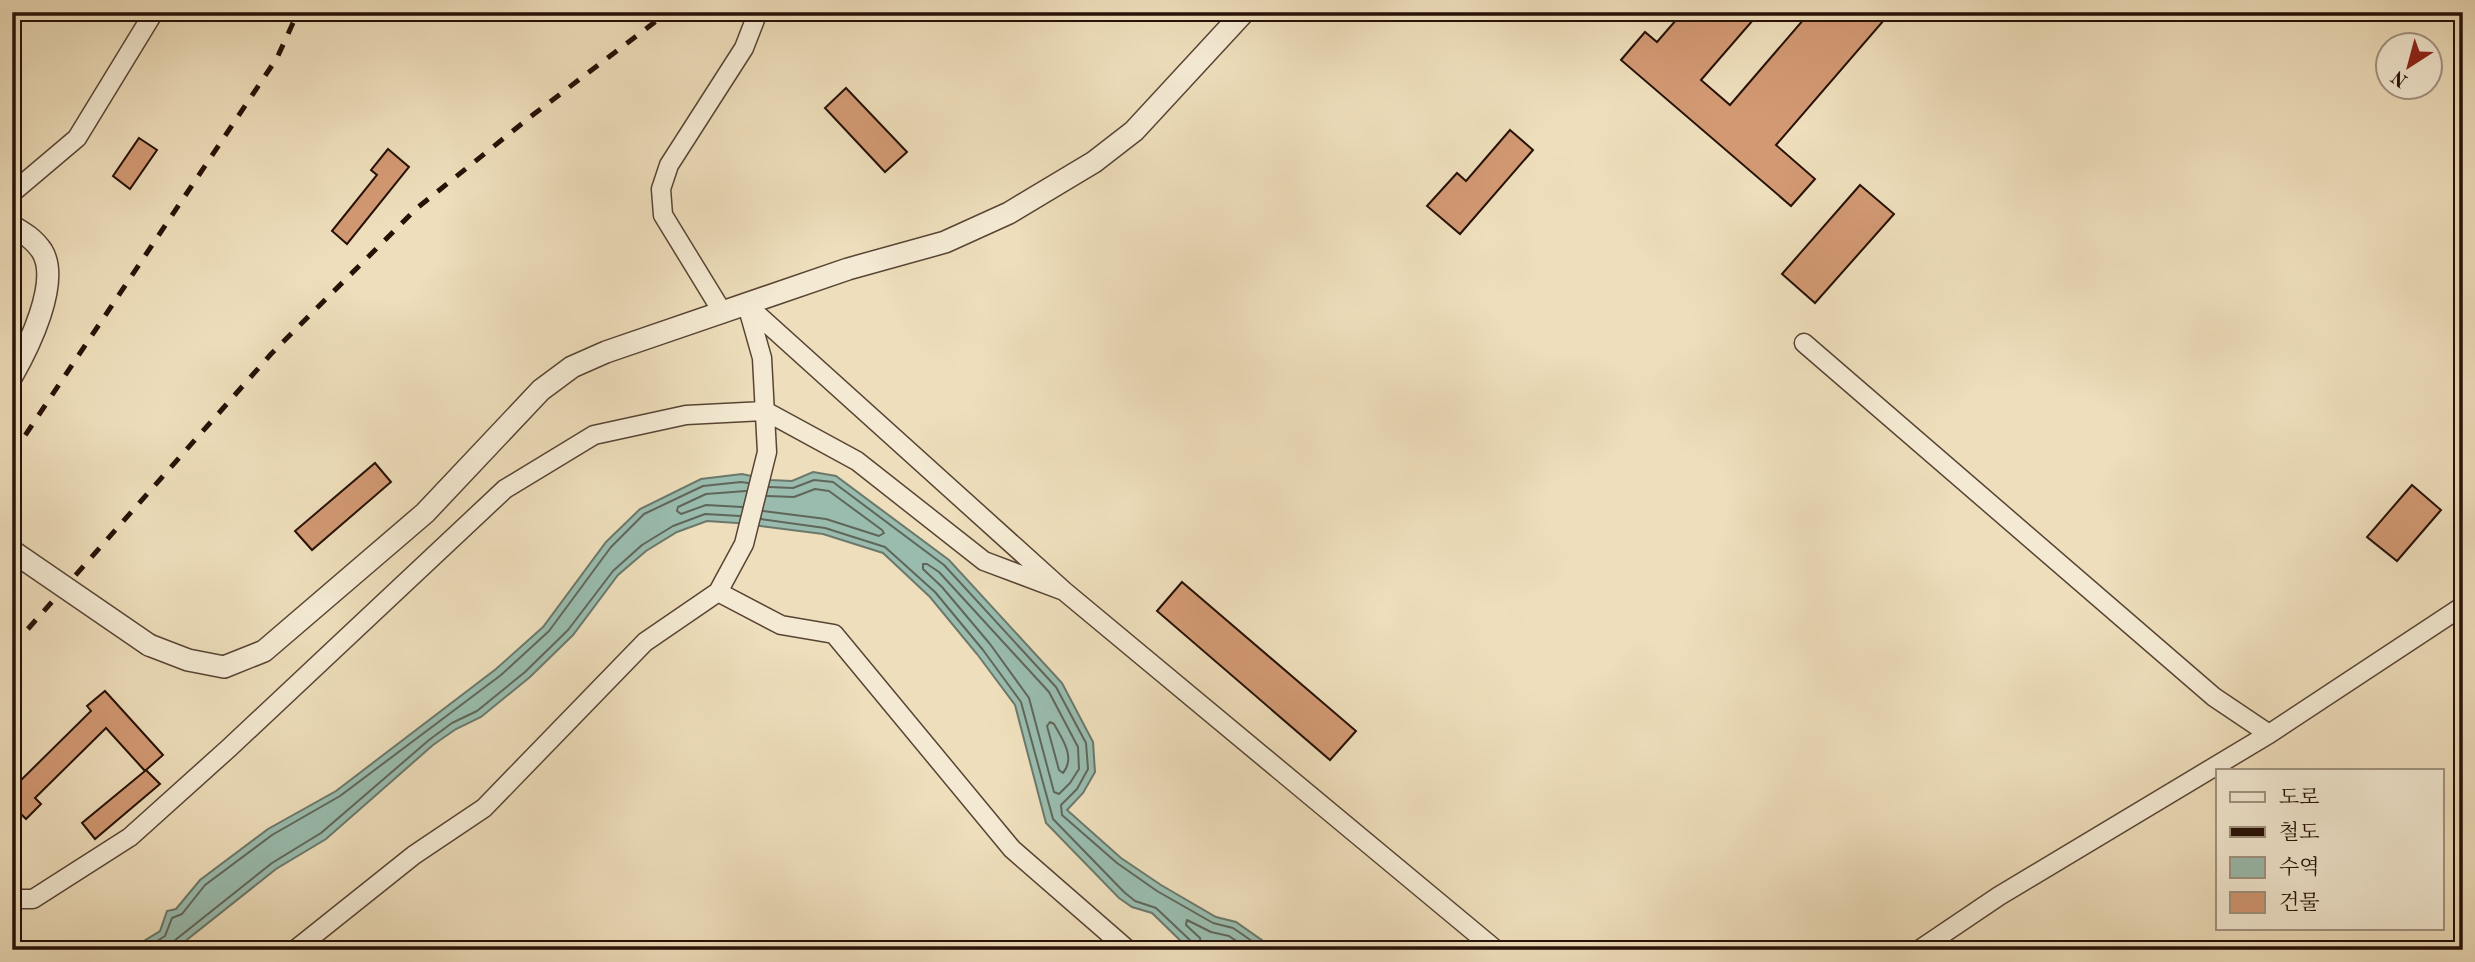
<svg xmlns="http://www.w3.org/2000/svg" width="2475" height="962" viewBox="0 0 2475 962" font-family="'Old Standard TT','Noto Serif KR',serif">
	<rect width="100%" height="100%" fill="#eedebb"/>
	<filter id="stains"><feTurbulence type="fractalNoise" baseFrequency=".00286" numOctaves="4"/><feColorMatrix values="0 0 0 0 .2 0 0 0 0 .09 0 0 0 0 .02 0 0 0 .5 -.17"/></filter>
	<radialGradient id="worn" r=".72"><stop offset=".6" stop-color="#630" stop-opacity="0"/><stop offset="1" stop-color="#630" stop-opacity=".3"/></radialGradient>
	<path fill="#99bcae" stroke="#6b786b" stroke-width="2" d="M813,472L836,476L949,560L1062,683L1093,742L1095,772L1083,793L1067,810L1121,858L1161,885L1216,917L1236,922L1276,950H1190L1152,913L1132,907L1119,898L1046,823L1015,705L977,654L930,597L883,553L823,534L737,523L707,521L677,532L646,551L618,575L573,635L530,677L481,717L456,729L433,745L326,839L276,869L174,950H129L160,931L167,911L176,909L200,880L268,829L336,791L496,669L543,627L606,542L640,509L701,479L742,474L770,480L792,481Z"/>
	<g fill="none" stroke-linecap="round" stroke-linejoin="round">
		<path stroke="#60665a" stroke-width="2" d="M769,487L793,488L814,480L833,482L944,565L1056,687L1086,743L1088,769L1077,789L1061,805L1062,815L1117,863L1157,891L1213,923L1233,928L1265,950
			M742,507L706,505L681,514L677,511L678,507L706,494L746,491
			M763,511L826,519L879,536L884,533L882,530L829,491L815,489L794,497L767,496
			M761,519L825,528L885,547L935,592L983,650L1021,702L1053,819L1124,892L1135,901L1156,908L1192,942L1194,950
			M923,564H927L939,572L1049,692L1078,747L1079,769L1070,783L1059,794L1054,792L1029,698L990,644L942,587L923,569Z
			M1050,722L1054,724C1062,739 1076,757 1063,773L1059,770L1047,726Z
			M143,950L165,936L172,918L182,914L205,885L272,835L340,796L501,675L549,631L611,547L644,514L703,486L741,482L748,483
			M171,950L174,941L272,863L321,833L429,740L452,723L477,711L525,672L568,630L613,571L642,545L673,526L705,514L740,516
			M1202,950L1200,938L1186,925L1187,920L1211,932L1229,936L1250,950"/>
	</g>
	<path fill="#d29973" stroke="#261107" stroke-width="2" d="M1683,12H1760L1701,80L1730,105L1810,12H1891L1776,145L1815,179L1791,206L1621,60L1645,32L1657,42Z
		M846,88L907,152L885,172L825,108Z
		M1510,130L1533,150L1460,234L1427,206L1457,173L1466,181Z
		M139,138L157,150L130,189L113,176Z
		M388,149L409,167L347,244L332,231L377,175L371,170Z
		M1860,185L1894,214L1815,303L1782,274Z
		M375,463L391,482L312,550L295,531Z
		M2412,485L2441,510L2397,561L2367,537Z
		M1182,582L1356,731L1330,760L1157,611Z
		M105,691L163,755L146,770L160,784L95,839L82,823L145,771L106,728L35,798L41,804L26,819L12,805V789L91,711L87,706Z"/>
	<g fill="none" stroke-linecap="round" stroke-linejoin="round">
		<defs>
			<path id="minor" d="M12,193L77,138L154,12
				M747,305L1064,591L1496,950
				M723,313L663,215L661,189L669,165L744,48L758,12
				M1804,343L2214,697L2269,734
				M718,592L781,625L834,634L1012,849L1128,950
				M12,899H33L130,837L229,748L505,489L594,435L686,415L765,411L857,461L984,561L1064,591
				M295,950L414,855L484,808L645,642L718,592L744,544L767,452L762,358L747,305
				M1919,950L1999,896L2269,734L2463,606"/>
			<path id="tertiary" d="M12,226C24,233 34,239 42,251C61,282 28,348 12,376
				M149,645L188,660L224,667L264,651L425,513L541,390L572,367L606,352L848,269L945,242L1009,213L1094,162L1134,131L1244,12"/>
		</defs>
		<use href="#minor" stroke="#584434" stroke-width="21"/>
		<use href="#tertiary" stroke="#584434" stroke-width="24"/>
		<use href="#minor" stroke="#f4ead3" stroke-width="18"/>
		<use href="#tertiary" stroke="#f4ead3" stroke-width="21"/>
		<path stroke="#261107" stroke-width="5" stroke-dasharray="12 12" stroke-linecap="butt" d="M12,455L277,58L298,12
			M12,647L271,354L417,208L534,114L668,12"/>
		<defs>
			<path id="tertiary-bridge" d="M12,551L149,645"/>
		</defs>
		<use href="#tertiary-bridge" stroke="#584434" stroke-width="24" stroke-linecap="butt"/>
		<use href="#tertiary-bridge" stroke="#f4ead3" stroke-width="21"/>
	</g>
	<rect width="2475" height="962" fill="none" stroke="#eedebb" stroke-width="42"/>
	<rect x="14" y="14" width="2447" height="934" fill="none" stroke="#261107" stroke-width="3.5"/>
	<rect x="21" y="21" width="2433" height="920" fill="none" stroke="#261107" stroke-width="2"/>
	<rect x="2216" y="769" width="228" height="161" fill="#f4ead3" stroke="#a29381" stroke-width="2"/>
	<rect x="2230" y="792" width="35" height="10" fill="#f4ead3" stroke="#a29381" stroke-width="2"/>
	<text x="2279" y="804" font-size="21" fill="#261107">도로</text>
	<rect x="2230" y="827" width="35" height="10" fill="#261107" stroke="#a29381" stroke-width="2"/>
	<text x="2279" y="839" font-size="21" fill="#261107">철도</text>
	<rect x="2230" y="857" width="35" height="21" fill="#99bcae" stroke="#a29381" stroke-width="2"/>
	<text x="2279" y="874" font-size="21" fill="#261107">수역</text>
	<rect x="2230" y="892" width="35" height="21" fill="#d29973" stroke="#a29381" stroke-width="2"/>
	<text x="2279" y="909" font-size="21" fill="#261107">건물</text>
	<g transform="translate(2409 66) rotate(216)"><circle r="33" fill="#f4ead3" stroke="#a29381" stroke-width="2"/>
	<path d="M0-5L12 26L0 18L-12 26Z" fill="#8f2418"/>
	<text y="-10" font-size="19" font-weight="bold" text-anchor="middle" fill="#261107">N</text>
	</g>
	<rect width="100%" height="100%" filter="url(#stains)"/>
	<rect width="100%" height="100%" fill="url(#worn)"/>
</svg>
